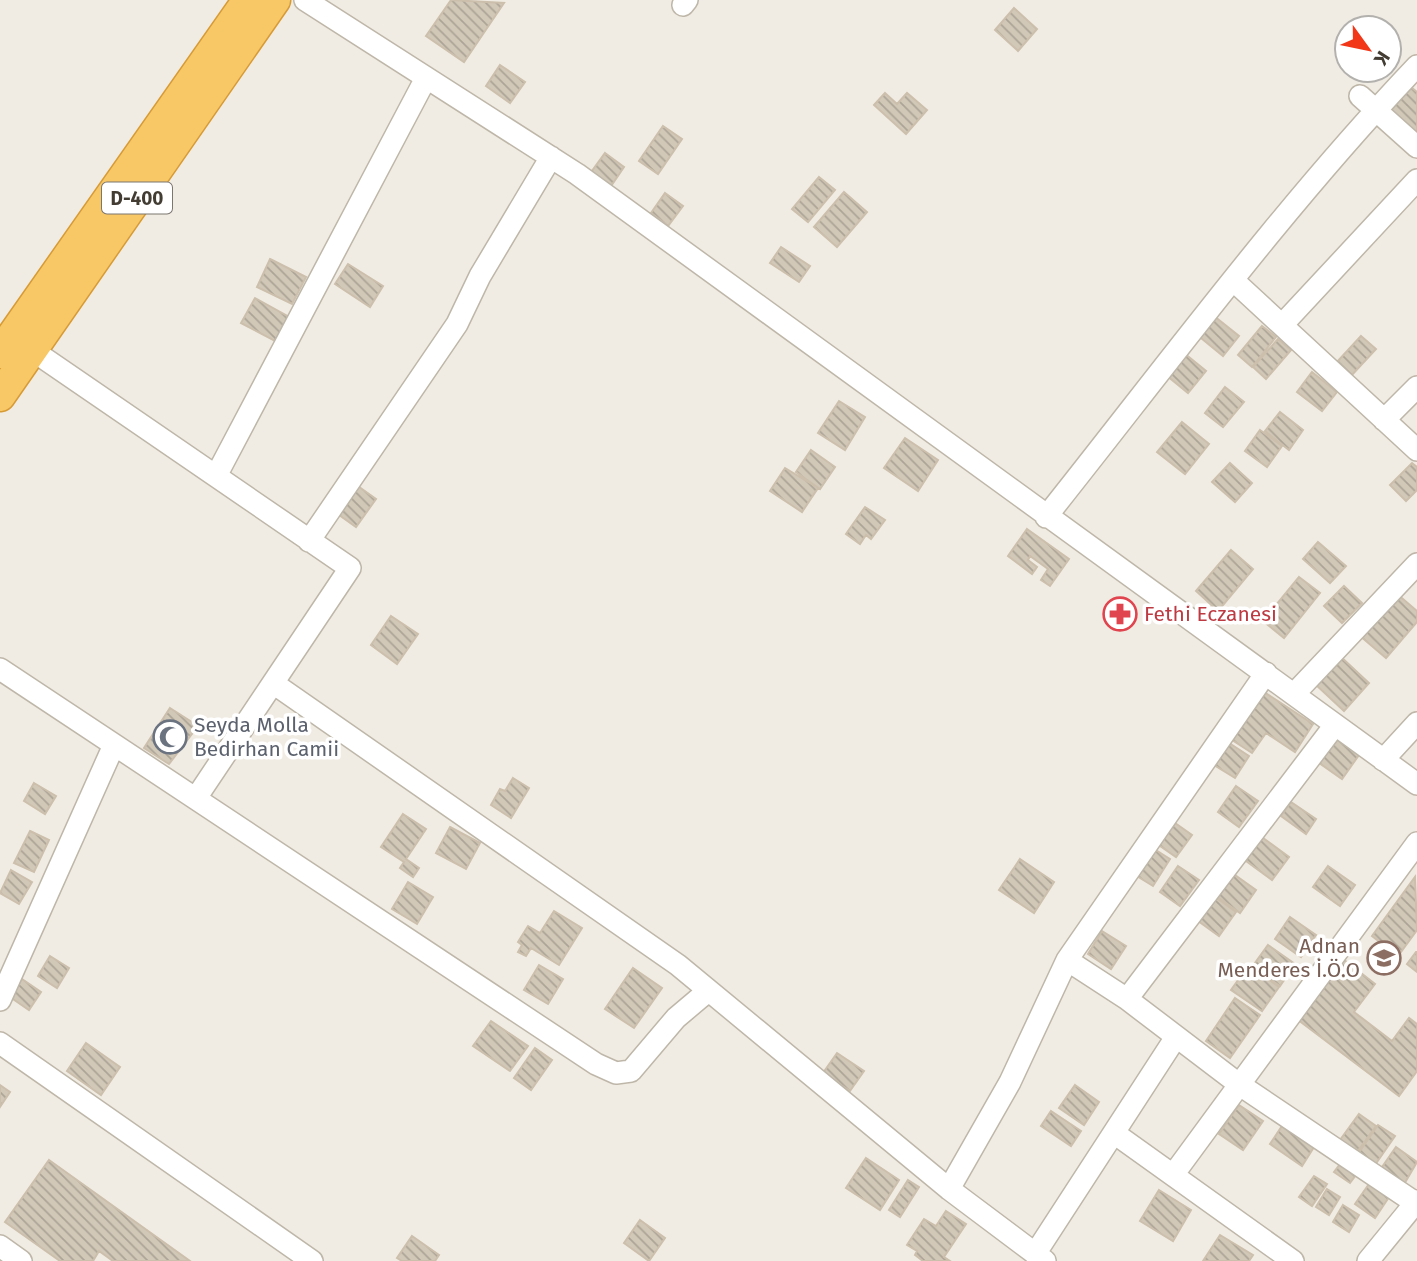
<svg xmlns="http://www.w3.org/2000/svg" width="1417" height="1261" viewBox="0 0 1417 1261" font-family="'Fira Sans',sans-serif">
	<defs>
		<pattern id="building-back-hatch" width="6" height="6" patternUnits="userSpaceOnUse" patternTransform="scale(1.75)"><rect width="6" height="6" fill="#d2c8b8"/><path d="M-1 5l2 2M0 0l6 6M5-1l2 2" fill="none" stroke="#aca496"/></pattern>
	</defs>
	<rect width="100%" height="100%" fill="#f1ece3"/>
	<path fill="url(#building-back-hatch)" stroke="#ccbfac" stroke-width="2" d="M451,0L504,3L464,62L426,36Z
		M1014,8L1037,29L1018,51L995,30Z
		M500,65L525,82L510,103L486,86Z
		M1411,87L1417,92V135L1391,109Z
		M885,93L897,104L907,93L927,110L906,134L874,105Z
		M663,126L682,139L658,174L639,161Z
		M605,153L624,167L609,189L589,175Z
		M819,177L835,190L808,222L792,209Z
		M844,192L867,212L837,247L814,227Z
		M665,193L683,206L668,226L651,213Z
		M781,247L810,266L799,282L770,263Z
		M270,259L306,277L292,304L257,287Z
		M348,264L383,286L370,307L335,284Z
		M255,298L289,317L275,341L241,323Z
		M1214,316L1239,336L1223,356L1196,334Z
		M1262,326L1276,337L1252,367L1238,355Z
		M1361,336L1376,349L1350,377L1336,363Z
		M1278,339L1291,350L1266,379L1253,367Z
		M1184,353L1206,371L1188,393L1166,375Z
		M1312,372L1337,392L1322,411L1297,392Z
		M1225,387L1244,402L1223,427L1205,413Z
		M839,401L865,417L845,450L818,433Z
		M1280,412L1303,430L1289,450L1265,431Z
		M1182,422L1209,444L1185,474L1157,452Z
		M1260,430L1282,446L1267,467L1245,451Z
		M905,438L938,460L918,491L884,468Z
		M811,450L835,467L820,489L796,472Z
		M1230,463L1252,483L1235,502L1212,482Z
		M1412,463L1417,467V490L1406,501L1390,485Z
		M785,468L818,488L802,512L770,491Z
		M355,484L376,499L356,527L335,512Z
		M865,507L885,520L871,539L866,535L860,544L846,534Z
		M1027,529L1069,559L1050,586L1041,580L1048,569L1030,556L1028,560L1037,567L1032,574L1008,556Z
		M1318,542L1346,566L1330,583L1303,559Z
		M1231,550L1253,569L1218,611L1196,591Z
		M1299,577L1320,593L1284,638L1263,621Z
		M1344,586L1362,603L1342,623L1324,606Z
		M1396,593L1417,611V622L1386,658L1360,636Z
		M391,616L418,634L397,664L371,645Z
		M1340,656L1369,683L1344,711L1315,684Z
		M1261,690L1313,724L1295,752L1266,733L1252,753L1229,738Z
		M170,708L198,726L169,764L144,748Z
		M1329,734L1359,755L1342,779L1312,758Z
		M1223,739L1249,756L1235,778L1209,762Z
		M513,778L529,788L511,818L491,805L500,789L505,791Z
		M34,783L56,796L45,814L24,801Z
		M1236,786L1258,801L1239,827L1218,812Z
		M1291,802L1316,819L1306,834L1281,816Z
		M403,814L426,829L406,859L419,868L413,877L400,868L404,862L381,847Z
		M1168,818L1192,835L1176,857L1153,841Z
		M450,827L480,843L466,869L436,853Z
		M30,831L49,840L34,872L14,863Z
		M1259,835L1289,857L1272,880L1242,858Z
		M1151,847L1170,859L1153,886L1132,873Z
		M1020,859L1054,882L1034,913L999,890Z
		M1178,866L1199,880L1180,906L1160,892Z
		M1328,866L1355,885L1340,906L1313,887Z
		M11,870L32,882L19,904L0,893Z
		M1228,870L1256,890L1240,913L1212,893Z
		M1415,877L1417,930L1398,956L1372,936Z
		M408,882L433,897L417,924L392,909Z
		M1211,894L1236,912L1219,936L1194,918Z
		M554,911L582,928L559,965L531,948L526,956L518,952L522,945L518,942L528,926L540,933Z
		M1290,917L1316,935L1301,957L1275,939Z
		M1102,931L1126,946L1111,969L1088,954Z
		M1268,945L1295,964L1280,986L1252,967Z
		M1416,952H1417V972L1407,964Z
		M50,956L69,968L57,988L38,976Z
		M1343,959L1375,984L1354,1012L1392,1041L1409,1018L1417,1024V1071L1399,1096L1293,1016Z
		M539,965L563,979L548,1004L524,990Z
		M1249,965L1279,987L1262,1011L1231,990Z
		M633,968L662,988L634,1028L605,1009Z
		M22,979L41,992L29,1010L10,997Z
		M1235,998L1260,1015L1230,1058L1206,1041Z
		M491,1021L528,1046L510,1071L473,1046Z
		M86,1043L120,1067L101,1095L67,1071Z
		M535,1048L552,1060L531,1090L514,1078Z
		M837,1053L864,1071L850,1091L823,1073Z
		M0,1085L10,1092L0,1107Z
		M1075,1085L1099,1102L1084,1125L1059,1108Z
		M1239,1105L1263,1121L1243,1150L1219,1134Z
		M1051,1111L1081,1131L1071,1146L1041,1126Z
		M1359,1114L1376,1126L1357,1152L1340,1140Z
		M1378,1125L1395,1136L1375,1165L1358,1154Z
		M1282,1126L1314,1147L1302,1166L1270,1144Z
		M1396,1147L1417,1162L1403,1186L1380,1170Z
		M866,1158L899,1180L880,1210L846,1188Z
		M49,1160L190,1261H113L99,1251L93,1261H60L5,1222Z
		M1343,1160L1359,1171L1350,1183L1334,1172Z
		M1314,1176L1327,1184L1312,1206L1299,1197Z
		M908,1180L919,1187L900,1217L889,1210Z
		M1371,1181L1391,1194L1375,1218L1355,1204Z
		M1327,1189L1340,1197L1329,1215L1316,1207Z
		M1159,1190L1191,1210L1173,1241L1140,1221Z
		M1343,1205L1359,1215L1349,1232L1333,1222Z
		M946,1211L966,1224L944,1257L950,1261H923L915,1255L917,1251L907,1245L924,1219L936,1226Z
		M640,1220L665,1238L649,1261L624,1243Z
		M1220,1235L1253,1255L1249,1261H1203Z
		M412,1236L439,1255L435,1261H402L397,1258Z"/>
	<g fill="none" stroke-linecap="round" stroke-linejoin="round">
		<defs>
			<path id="minor" d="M305,0L577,174L1417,784
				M683,5L687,0
				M1360,96L1417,147
				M1234,281L1417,450
				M1282,325L1417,180
				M32,350L350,568L196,798
				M1384,420L1417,387
				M216,476L426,78
				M1046,517C1167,365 1283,207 1417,66
				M309,541L457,324L480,276L551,157
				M0,669L596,1064L616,1073L631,1071L676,1018L708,991
				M273,683L678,965L949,1189L1045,1261
				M1295,693L1417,564
				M1383,760L1417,723
				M1067,960L1127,999L1240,1085L1417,1204
				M1127,999L1335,725
				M0,1000L114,745
				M0,1043L312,1261
				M1114,1133L1293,1261
				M1173,1175L1417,843
				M949,1189L1010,1082L1067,960L1266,673
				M0,1246L21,1261
				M1035,1254L1176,1037
				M1368,1261L1417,1201"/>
			<path id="highway" d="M0,353L248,0
				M0,396L275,0"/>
		</defs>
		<use href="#minor" stroke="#beb7a9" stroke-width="24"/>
		<use href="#highway" stroke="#d79b36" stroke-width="33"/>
		<use href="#minor" stroke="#fff" stroke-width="21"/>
		<use href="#highway" stroke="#f8c766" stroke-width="30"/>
	</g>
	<defs>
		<symbol id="pharmacy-ring" viewBox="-11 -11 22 22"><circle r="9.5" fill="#fff" stroke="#e0444e" stroke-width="1.5"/><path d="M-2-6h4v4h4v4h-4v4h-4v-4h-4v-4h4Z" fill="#e0444e"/></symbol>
		<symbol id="mosque-ring" viewBox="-11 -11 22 22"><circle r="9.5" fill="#fff" stroke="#6b7280" stroke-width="1.5"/><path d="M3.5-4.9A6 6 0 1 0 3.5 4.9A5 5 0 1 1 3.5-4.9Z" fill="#6b7280"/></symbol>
		<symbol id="school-ring" viewBox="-11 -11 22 22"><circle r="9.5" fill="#fff" stroke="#8d6e63" stroke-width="1.5"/><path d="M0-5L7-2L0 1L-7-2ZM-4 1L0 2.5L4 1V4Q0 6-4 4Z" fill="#8d6e63"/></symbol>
	</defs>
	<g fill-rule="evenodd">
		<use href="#pharmacy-ring" x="1101" y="595" width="38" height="38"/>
		<use href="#mosque-ring" x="151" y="718" width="38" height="38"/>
		<use href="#school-ring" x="1365" y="939" width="38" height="38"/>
	</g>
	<g text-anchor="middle" stroke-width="7" stroke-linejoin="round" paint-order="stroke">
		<rect fill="#fff" stroke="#7b7670" stroke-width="2" x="102" y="182.5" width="70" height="31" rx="5"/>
		<g font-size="19" font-weight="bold" fill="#423c33">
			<text x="137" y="205">D-400</text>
		</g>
		<g font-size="21" fill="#be3a42" stroke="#fff" text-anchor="start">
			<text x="1144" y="621">Fethi Eczanesi</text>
		</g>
		<g font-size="21" fill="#5b616d" stroke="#fff" text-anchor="start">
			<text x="194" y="732">Seyda Molla<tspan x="194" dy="24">Bedirhan Camii</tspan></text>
		</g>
		<g font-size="21" fill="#785e54" stroke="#fff" text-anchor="end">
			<text x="1360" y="953">Adnan<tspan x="1360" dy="24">Menderes İ.Ö.O</tspan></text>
		</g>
	</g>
	<g transform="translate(1368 49) rotate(123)"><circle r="33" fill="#ffffff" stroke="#b3b1ad" stroke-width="2"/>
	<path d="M0-5L12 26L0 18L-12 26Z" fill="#f23718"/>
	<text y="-10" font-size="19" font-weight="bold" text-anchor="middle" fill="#423c33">K</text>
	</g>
</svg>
